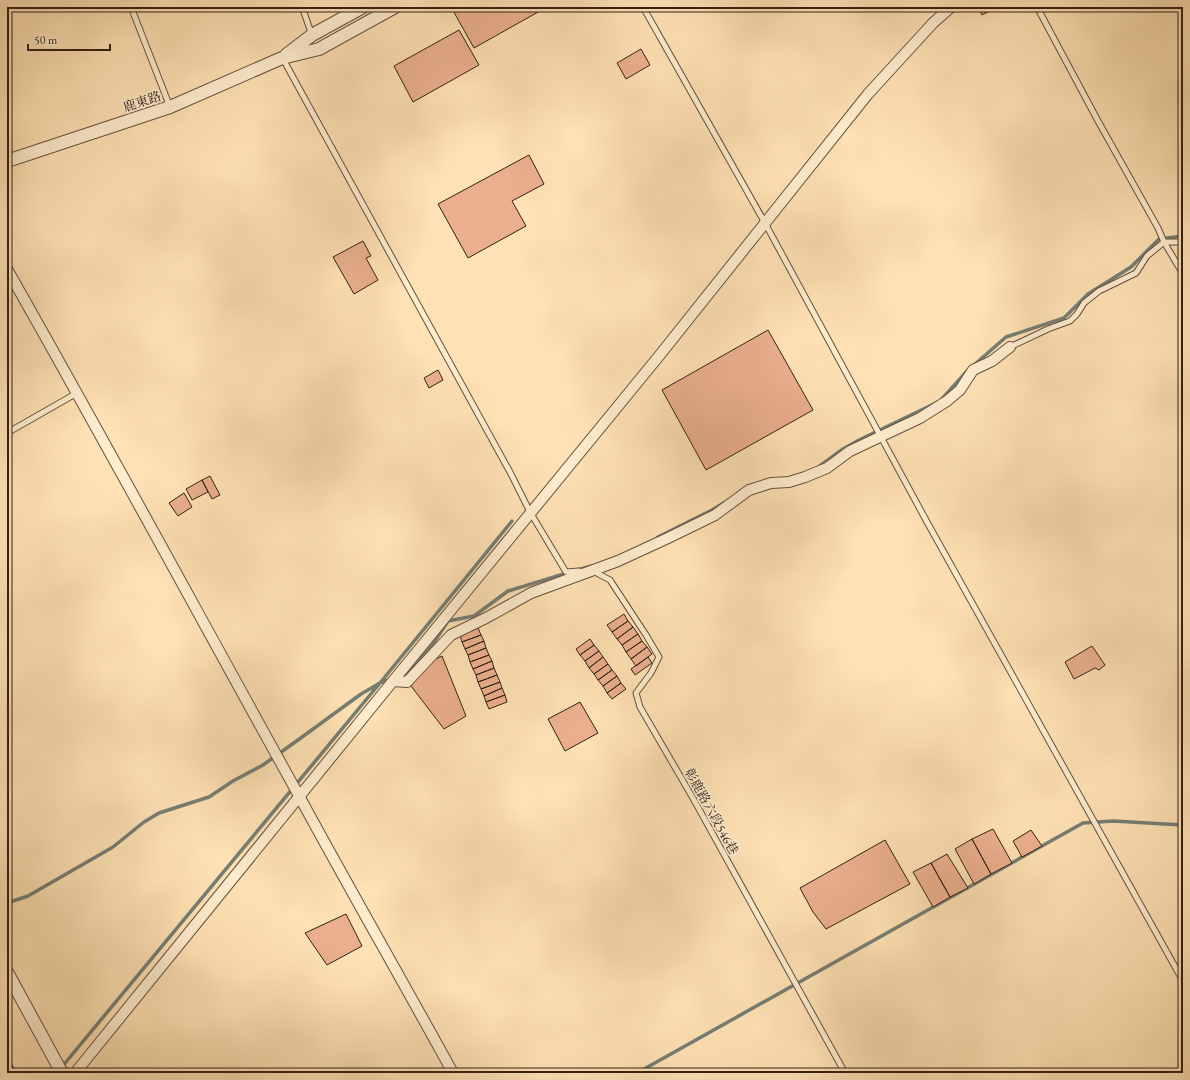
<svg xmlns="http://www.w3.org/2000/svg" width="1190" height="1080" viewBox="0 0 1190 1080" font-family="'EB Garamond','Noto Serif TC',serif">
	<rect width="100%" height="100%" fill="#fee1b4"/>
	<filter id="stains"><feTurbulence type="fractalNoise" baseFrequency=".005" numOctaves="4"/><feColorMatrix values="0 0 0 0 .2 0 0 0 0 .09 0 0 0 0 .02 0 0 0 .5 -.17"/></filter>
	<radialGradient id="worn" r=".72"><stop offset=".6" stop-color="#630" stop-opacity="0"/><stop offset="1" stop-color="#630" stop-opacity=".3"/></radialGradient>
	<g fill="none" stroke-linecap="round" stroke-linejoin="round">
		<path stroke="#757e74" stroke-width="3.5" d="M974,365L1006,337L1064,318L1088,294L1131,267L1159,239L1183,236
			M817,468L843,449L859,440L940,401L968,370
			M658,537L712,510L727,501
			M577,570L592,566
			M402,675L407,673L431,647L448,621L474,616L508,591L567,573
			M7,903L28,896L113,847L144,822L159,813L209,797L233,781L263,765L298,740L361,694L380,683L390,679
			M61,1068L380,683L512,521
			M637,1073L1083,823L1113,821L1183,825"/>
	</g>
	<path fill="#ebaf8d" stroke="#332015" d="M451,7H547L474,48Z
		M978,7H994L995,8L982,15Z
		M459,30L479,65L413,102L394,66Z
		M641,49L650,65L626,79L617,63Z
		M529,155L544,184L512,201L526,226L468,258L438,204Z
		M363,241L371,256L366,258L378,280L354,294L333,257Z
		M768,330L813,410L706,470L662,390Z
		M438,370L443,380L429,388L424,378Z
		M210,476L220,495L212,499L202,480Z
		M202,480L208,492L192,500L186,489Z
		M184,493L192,507L178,516L169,503Z
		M624,614L628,621L612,632L607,625Z
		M628,621L633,627L617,639L612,632Z
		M633,627L638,634L622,645L617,639Z
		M478,628L481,635L462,642L460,635Z
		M638,634L642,641L626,652L622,645Z
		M481,635L484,641L465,649L462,642Z
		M590,639L594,645L580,655L576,649Z
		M484,641L486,648L468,655L465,649Z
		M642,641L647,647L631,659L626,652Z
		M594,645L599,651L585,661L580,655Z
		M1092,646L1105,665L1099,670L1095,668L1074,679L1065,662Z
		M647,647L652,654L636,666L631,659Z
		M486,648L489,655L470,662L468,655Z
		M599,651L603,657L589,668L585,661Z
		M489,655L492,661L473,669L470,662Z
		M442,656L466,716L444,729L411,686L424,665Z
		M603,657L608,664L594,674L589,668Z
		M648,657L652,663L635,675L631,669Z
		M492,661L494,668L476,675L473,669Z
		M608,664L612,670L598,680L594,674Z
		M494,668L497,675L478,682L476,675Z
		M612,670L617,676L603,686L598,680Z
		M497,675L500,682L481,689L478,682Z
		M617,676L621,683L607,693L603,686Z
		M500,682L502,688L484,696L481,689Z
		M621,683L626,689L612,699L607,693Z
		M502,688L505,695L486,702L484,696Z
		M505,695L507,702L489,709L486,702Z
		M580,702L598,733L565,751L548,719Z
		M993,829L1012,863L991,874L972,839Z
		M1031,830L1042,846L1022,857L1013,841Z
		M972,839L991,874L974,884L955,849Z
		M885,840L910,884L826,929L813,912L800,888Z
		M947,854L968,888L950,897L931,863Z
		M931,863L950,897L933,907L913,872Z
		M346,914L362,946L327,965L305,933Z
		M7,1054L16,1073H7Z"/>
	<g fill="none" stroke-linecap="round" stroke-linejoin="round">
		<defs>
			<path id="service" d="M131,7L170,107
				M302,7L312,35
				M643,7L765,223L927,522L1183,981
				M1037,7L1098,121L1158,228L1164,242L1183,274
				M283,59L511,474L530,512L566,572L579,571
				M1010,347L1048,329L1070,321L1077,314L1084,303L1099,291L1136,273L1147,256L1164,242H1183
				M7,433L77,393
				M593,571L610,580L646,635L659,657L651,673L636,693L640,707L694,800L845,1073"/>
			<path id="minor" d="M7,269C106,443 201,619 298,794C349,888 402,980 453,1073
				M393,681L659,356L868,94L933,23L951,7
				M75,1073L393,681L407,682L451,635L486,618L531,593L618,561L668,538L715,515L749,490L771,483L789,482L805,477L827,468L850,451L920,418L947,401L960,390L973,370L992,361L1010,347"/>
			<path id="tertiary" d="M286,55L312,35L363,7
				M7,161L170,107L282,58L319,49L395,7
				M7,972L62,1073"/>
		</defs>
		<use href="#service" stroke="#66503d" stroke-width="7"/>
		<use href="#minor" stroke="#66503d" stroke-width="12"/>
		<use href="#tertiary" stroke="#66503d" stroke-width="14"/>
		<use href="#service" stroke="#feecce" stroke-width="5"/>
		<use href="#minor" stroke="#feecce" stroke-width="10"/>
		<use href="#tertiary" stroke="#feecce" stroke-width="12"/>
	</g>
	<g text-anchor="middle" stroke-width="3.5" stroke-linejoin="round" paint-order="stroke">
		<g font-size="13" fill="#332015" stroke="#feecce">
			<text transform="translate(142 101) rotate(-18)" y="5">鹿東路</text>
			<text transform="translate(712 811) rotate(61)" y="5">彰鹿路六段546巷</text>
		</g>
	</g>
	<rect width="1190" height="1080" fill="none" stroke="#fee1b4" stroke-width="24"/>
	<rect x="8" y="8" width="1174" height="1064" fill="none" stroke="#332015" stroke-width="2"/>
	<rect x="12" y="12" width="1166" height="1056" fill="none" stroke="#332015"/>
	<path d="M28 44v6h82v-6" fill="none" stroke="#332015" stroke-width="2"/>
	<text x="34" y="44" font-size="12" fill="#332015" stroke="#feecce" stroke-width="3" paint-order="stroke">50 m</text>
	<rect width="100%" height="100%" filter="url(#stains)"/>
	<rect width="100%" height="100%" fill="url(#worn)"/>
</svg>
